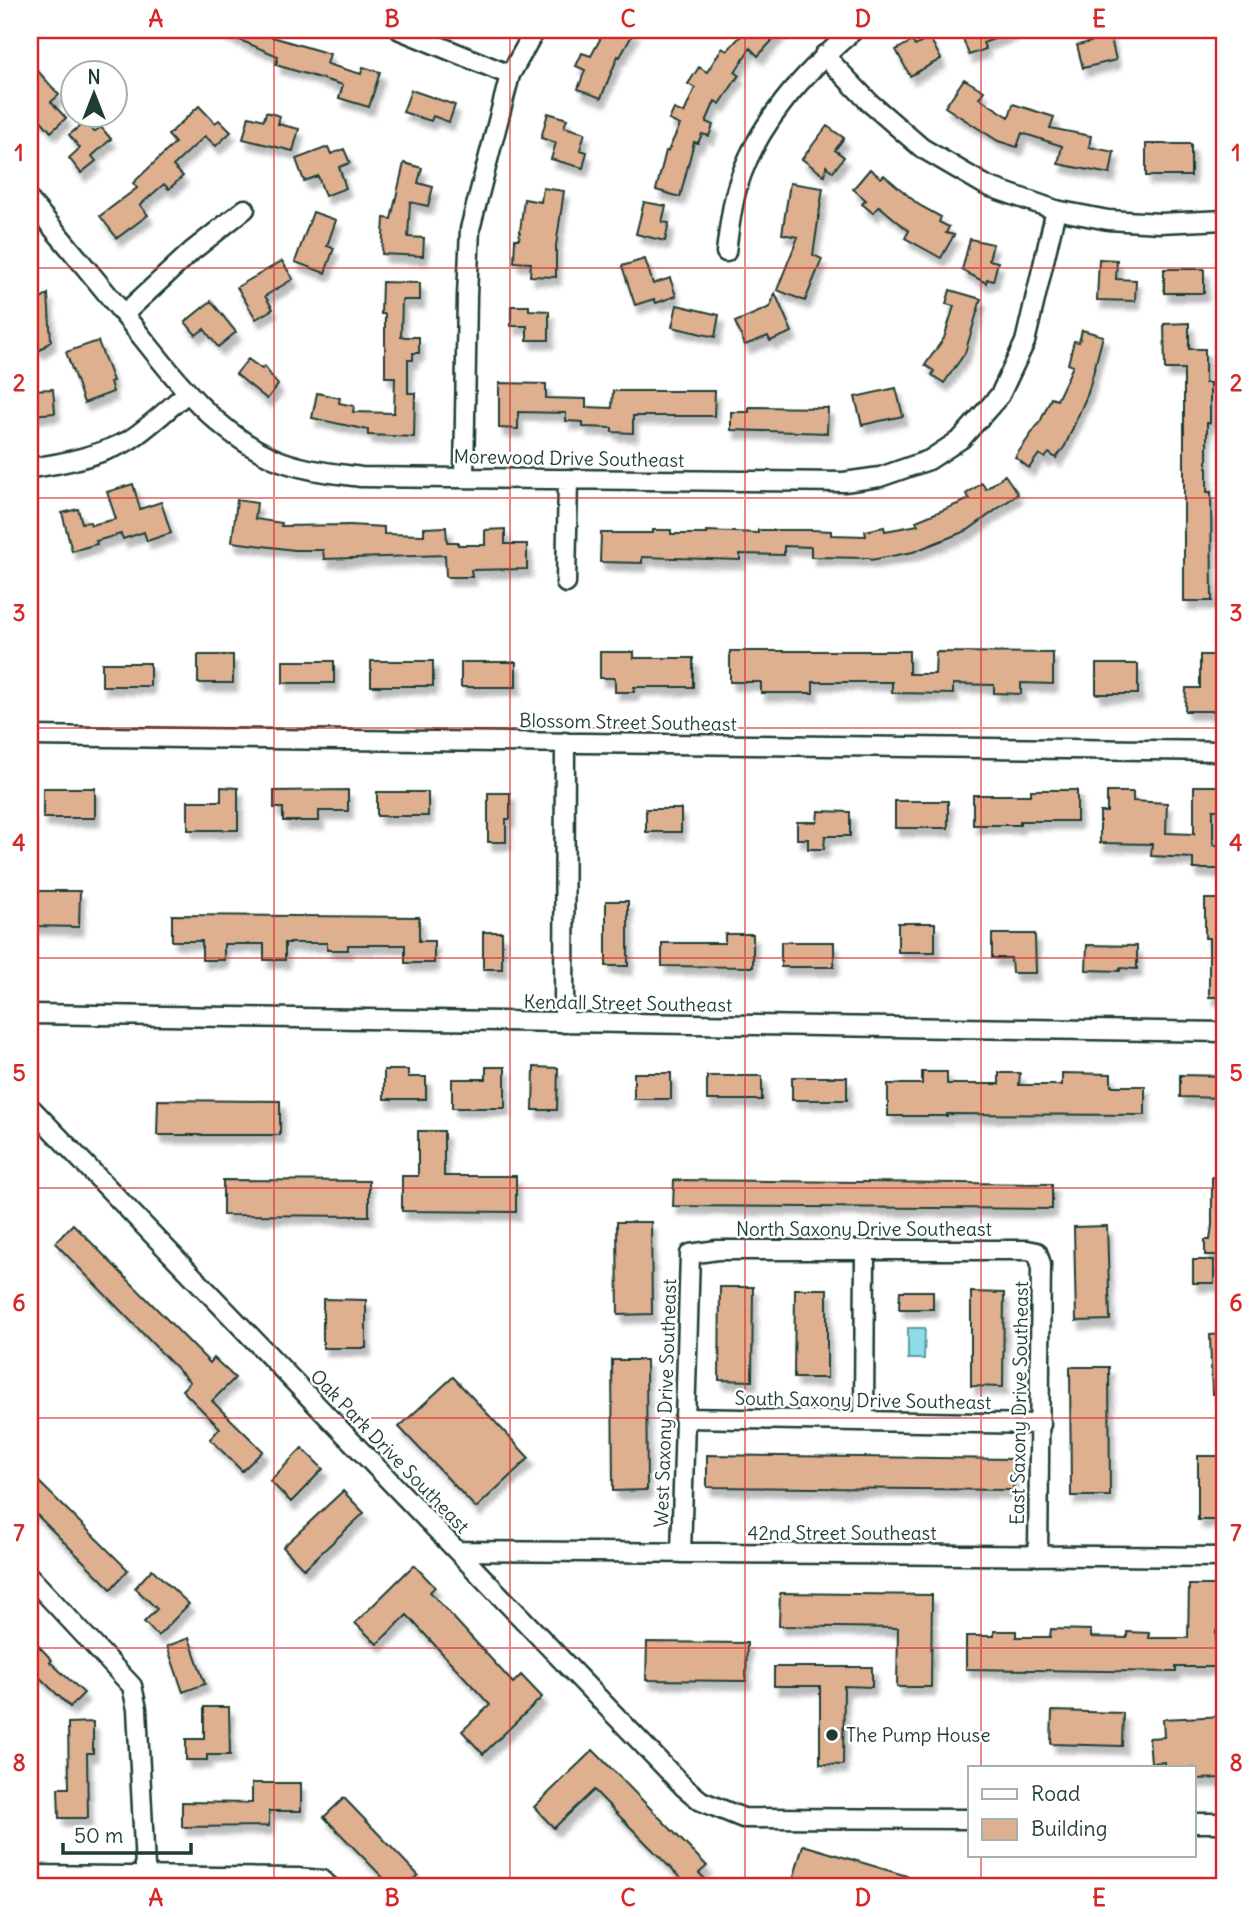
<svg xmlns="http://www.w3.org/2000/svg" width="1255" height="1917" viewBox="0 0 1255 1917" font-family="Delius,sans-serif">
	<defs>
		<filter id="shadow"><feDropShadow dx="4.5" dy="8" stdDeviation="2" flood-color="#0004"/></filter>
	</defs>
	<rect width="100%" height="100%" fill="#fff"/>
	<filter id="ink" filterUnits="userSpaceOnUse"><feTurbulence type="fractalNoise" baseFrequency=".0143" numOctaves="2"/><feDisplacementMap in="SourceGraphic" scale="14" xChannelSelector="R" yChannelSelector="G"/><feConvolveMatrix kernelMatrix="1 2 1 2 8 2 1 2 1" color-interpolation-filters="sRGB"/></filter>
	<g filter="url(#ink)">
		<path fill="#8ddcea" stroke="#619ca1" stroke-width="2" d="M908,1328H925L924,1359H908Z"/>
		<path fill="#dfb090" stroke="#1f3d34" stroke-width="2" filter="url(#shadow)" d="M216,30H271L269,36L330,54L327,64L361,74L363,67L380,72L369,107L339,98L343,85L276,65L278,56Z
			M605,30H635L620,57L618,56L601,98L578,89L585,70L576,66L582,53L591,56Z
			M746,30H782L758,56L750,48L735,72L739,75L720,104L715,101L706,122L713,125L709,136L702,134L698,143L694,142L680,197L656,190L666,151H668L680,125L669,120L674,109L684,113L695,88L688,84L699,67L707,72L722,48L727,51Z
			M960,30H1016V31L983,43L986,49L969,55Z
			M1088,30H1109L1116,60L1083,68L1077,45L1091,42Z
			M930,38L941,59L910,76L896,50L912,41L915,46Z
			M30,62L59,95L51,102L66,118L51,132L30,108Z
			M964,79L984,91L979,98L1009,117L1013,104L1054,117L1050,128L1091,136L1089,147L1114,152L1110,174L1058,164L1062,146L1022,133L1017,147L998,141L945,107Z
			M411,90L455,105L449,122L433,116L431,121L403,112Z
			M199,106L215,123L219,120L231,132L216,146L205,136L173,166L183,176L169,189L164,184L140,205L148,215L117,238L100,216L137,188L133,183L175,143L168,135Z
			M266,112L280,116L278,124L299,129L293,151L243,139L249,116L264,120Z
			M548,113L567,119L564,127L585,133L580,150L587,152L583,168L551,159L556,143L541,138Z
			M85,122L94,132L101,127L111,139L92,156L96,161L81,173L69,158L80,148L69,135Z
			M827,126L844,138L835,150L844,157L833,172L826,166L825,176L802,159Z
			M1146,144H1191V176H1146Z
			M328,147L331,154L344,149L350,163L339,167L346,188L325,196L318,176L304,181L296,159Z
			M404,163L422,168L418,183L433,187L428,206L410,202L408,237L424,238L423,256L382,254L384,218L391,219Z
			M870,169L881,178L884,175L919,205L941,217L939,222L949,227L946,233L954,235L941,258L905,238L909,231L879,206L873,213L862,204L866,200L853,189Z
			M790,183L823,188L813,255L822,259L805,301L777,290L798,237L782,234Z
			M543,188L564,191L556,246V277L530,276L531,263L514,262L515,239H519L524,199L541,202Z
			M644,202L666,206L662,222L669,223L665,241L636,234Z
			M313,212L336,220L327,246L334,248L325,273L295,262Z
			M970,239L993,244L989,260L998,262L993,281L987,279L986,283L962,270Z
			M645,259L653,284L670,278L676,296L656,303L654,299L635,305L622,266Z
			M1099,259L1117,260L1116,279L1136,280L1135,301L1097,300Z
			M282,261L293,279L265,296L273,309L256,319L237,287Z
			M1164,269H1204V293H1164Z
			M382,282L420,283V300H402L401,337H419V353H413V360H408V393H415L414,437L368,435V430L312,418L317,393L340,398L339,403L354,406L353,412L394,413L395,377H385V314H381Z
			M950,290L981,299L965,353L944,383L932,375L934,371L925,365L944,338L954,306L946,304Z
			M775,293L792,332L770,341L768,336L745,345L735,322L770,307Z
			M48,294L51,341L39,351L30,340V315L36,310L32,306Z
			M211,301L236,332L218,347L204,329L196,335L185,322Z
			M677,305L719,315L715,337L672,327Z
			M511,306H529V310L549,311V340H527V326H511Z
			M1189,323V349H1205V383H1210V423H1207V492H1211L1212,601H1184V369H1165L1164,324Z
			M1082,330L1103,336L1088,393L1065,446L1056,458L1049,453L1045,458L1039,454L1029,468L1015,457L1041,420L1051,398L1057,400L1073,366L1068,364L1074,341L1079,342Z
			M98,341L113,381L110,382L113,392L84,403L66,352Z
			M248,359L262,369L264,366L278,385L267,399L236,374Z
			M499,383L546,384V398L586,399V407L612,408L613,391H715L714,416H633V433L612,432V428L583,427V422L566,421V413L518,412V429L499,428Z
			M896,388L903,416L862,425L855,397Z
			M53,389L55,413L30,415V390Z
			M749,407L828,408L827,433L731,430V412H749Z
			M1005,475L1018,494L968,530L913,552L871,560L870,558L811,557V547L784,546V555L740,554V560L642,557V563L600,562L601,533H653V530H671V534H707V531L758,533V530H811L831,531V535L866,536L865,531L884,527L885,531L918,525L916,521L970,499L966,494L982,483L986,489Z
			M133,484L140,509L161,502L171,533L147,541L144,532L123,539L121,534L96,541L97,544L72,551L62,513L78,509L82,523L90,522L91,525L116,519L107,492Z
			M237,500L257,503L255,519L282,523L281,526L350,525L384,527V534L424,535V528L446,527L447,542H458V545H485V530L505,529V544H527V569L471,570L472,577H446L445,555L324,559L323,550H294L232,542Z
			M730,651H909V674H935L936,652L1053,653V684L1021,683V694L994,693V685L953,684V694L892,693V682H813V693H761V682H730Z
			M600,652H634V658H693V687H634V692H615V678H600Z
			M198,655H233V683H198Z
			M1200,655H1225V711H1185L1186,688H1200Z
			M283,661H334V683H283Z
			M371,661H433V686H371Z
			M461,662H516V687H461Z
			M102,663H150V686H102Z
			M1096,664H1138V694H1096Z
			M1194,786H1225V810H1213V845H1225V869H1193V858L1151,856L1152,844L1100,843V812H1107V792H1133V801L1167,803L1166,833L1194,834Z
			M221,787L238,788V830H188V801H221Z
			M43,788H95V818H43Z
			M348,790V811H319V821H283V808H274V791Z
			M1031,790H1077V821H1020V825H973V795H1031Z
			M377,792H428V816H377Z
			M488,793H510V819H506V842H488Z
			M895,801H948V828H895Z
			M646,809H681V832H646Z
			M818,811L850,812V836H825L824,849H808V839H797V822H817Z
			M30,891H80L79,927L30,926Z
			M1205,899H1225V997H1209V938H1205Z
			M606,901H628V966H606Z
			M172,915L419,917V941H434V963H405V945H348V950H327V943H285V960H264V944H224V960H202V941H172Z
			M898,923H935V952H898Z
			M483,932H502V969H483Z
			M725,934H753V967L662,966V943H725Z
			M992,934H1035L1036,973H1012L1011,958H992Z
			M781,942H834V967H781Z
			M1087,945L1137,946V969L1120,968V971L1086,970Z
			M486,1067H505V1108H452V1079H486Z
			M534,1067L558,1068L557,1110H533Z
			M384,1070H408V1077H426V1099H384Z
			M922,1072H947V1084H999V1073H1020L1019,1085H1062V1073L1111,1074V1086H1145V1115L947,1114V1116H888V1084H922Z
			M634,1073H671V1099H634Z
			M1180,1075L1225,1076V1098L1180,1097Z
			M707,1076H762V1100H707Z
			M792,1077H847V1100H792Z
			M158,1100L280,1101V1135H157Z
			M418,1131H444V1176H516V1212L402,1211V1176H418Z
			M1212,1177H1225V1255H1205V1240H1210L1212,1225Z
			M223,1180L369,1181V1216L223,1215Z
			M674,1180L1052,1184V1209L673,1206Z
			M617,1222H651L652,1314L618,1315Z
			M73,1224L210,1363L214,1358L235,1378L212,1401L263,1451L242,1471L210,1439L220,1428L182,1390L190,1382L55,1243Z
			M1107,1226L1110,1320L1076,1321L1074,1227Z
			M1193,1260H1214V1283H1193Z
			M720,1287H753L752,1381L719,1380Z
			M795,1289H827V1378H794Z
			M900,1291H933V1309H899Z
			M971,1292L1004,1293L1003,1387L971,1386Z
			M323,1299L366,1300V1348H323Z
			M1225,1334V1394H1212L1210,1335Z
			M612,1360H646L647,1490L613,1491Z
			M1070,1367H1109L1110,1496H1071Z
			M453,1377L529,1458L476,1508L399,1427Z
			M302,1448L323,1469L291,1502L270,1481Z
			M707,1455L1013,1459V1490L707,1487Z
			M1198,1456H1225V1520H1198Z
			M30,1473L128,1570L111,1589L30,1508Z
			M343,1491L364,1513L304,1569L283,1547Z
			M414,1565L435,1587L430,1592L513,1683L521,1675L542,1697L483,1754L462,1731L490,1705L407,1615L377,1644L355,1623Z
			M152,1569L189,1604L158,1636L144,1622L157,1609L135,1588Z
			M1189,1585H1223V1631H1216V1667H1176V1672L966,1669V1636H994V1631H1016V1637H1050L1051,1629L1091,1630V1637L1127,1638V1632L1149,1633V1638H1188Z
			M780,1593L932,1595L931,1687H897L898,1628L779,1626Z
			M30,1637L52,1660L50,1662L84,1693L70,1707L30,1668Z
			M189,1638L205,1684L183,1692L167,1646Z
			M647,1642L747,1643L746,1681L646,1680Z
			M774,1667H872V1687L844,1686L843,1765L820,1764V1686H774Z
			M204,1707H229L230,1755H207V1760H186V1739H204Z
			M1052,1711L1123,1713L1122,1746L1051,1744Z
			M1225,1716V1778L1194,1779V1768H1165V1762L1151,1763L1149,1738L1164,1737L1163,1719Z
			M93,1722V1753H87L88,1818H59L58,1788H69L68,1723Z
			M593,1750L707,1866L699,1873L713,1887H689L594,1790L554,1828L534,1807Z
			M252,1783H301V1811H269V1826L182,1827V1802L252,1803Z
			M344,1798L418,1875L405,1887H392L324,1817Z
			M803,1845L934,1884V1887H791Z"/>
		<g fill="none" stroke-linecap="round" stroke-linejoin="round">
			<defs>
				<path id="minor" d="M400,30L510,75
					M824,55L870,103L922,148L987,186L1056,210L1108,220L1160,223L1225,220
					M30,201C62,239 94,277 125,316C169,370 208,428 273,458C300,470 332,473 361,477L844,482L880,477L929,460L961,439L1000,395L1025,342L1056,210
					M726,252C729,230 731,209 737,188C756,124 805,72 854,30
					M124,314L192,251L245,209
					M30,468C62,464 96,456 126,442C144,432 170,407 187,393
					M464,478L467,296L470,229L510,75L535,30
					M566,583L568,479
					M30,736L1225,751
					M30,1014L1225,1032
					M564,1023L565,742
					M30,1107L684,1787L701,1801L743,1818L970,1819
					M684,1418L1041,1424
					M864,1421L865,1250
					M458,1551L1225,1557
					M681,1553L690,1254L717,1250H1027L1037,1252L1041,1264L1038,1556
					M30,1577L132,1686L137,1709L146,1887
					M1194,1823H1225
					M30,1875L298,1878L322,1880L330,1887"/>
			</defs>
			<use href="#minor" stroke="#1f3d34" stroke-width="23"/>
			<use href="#minor" stroke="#fff" stroke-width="18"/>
		</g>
	</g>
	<path fill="none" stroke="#d62828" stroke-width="2" stroke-opacity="0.55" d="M274,30V1887M510,30V1887M745,30V1887M981,30V1768M30,268H1225M30,498H1225M30,728H1225M30,958H1225M30,1188H1225M30,1418H1225M30,1648H1225M981,1856V1887"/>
	<circle fill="#1f3d34" stroke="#fff" stroke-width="2.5" cx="832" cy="1735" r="7"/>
	<g text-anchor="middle" stroke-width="5" stroke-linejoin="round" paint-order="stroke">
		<g font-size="19" fill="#1f3d34" stroke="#fff">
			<text transform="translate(569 458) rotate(1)" y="7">Morewood Drive Southeast</text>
			<text transform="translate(628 722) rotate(1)" y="7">Blossom Street Southeast</text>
			<text transform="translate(628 1003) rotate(1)" y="7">Kendall Street Southeast</text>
			<text x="864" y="1236">North Saxony Drive Southeast</text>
			<text transform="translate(863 1400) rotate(1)" y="7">South Saxony Drive Southeast</text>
			<text transform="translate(665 1403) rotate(-88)" y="7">West Saxony Drive Southeast</text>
			<text transform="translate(1019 1403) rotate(-89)" y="7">East Saxony Drive Southeast</text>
			<text transform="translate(390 1451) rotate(46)" y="7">Oak Park Drive Southeast</text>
			<text x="842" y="1540">42nd Street Southeast</text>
		</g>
		<g font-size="19" fill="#1f3d34" stroke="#fff" text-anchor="start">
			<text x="846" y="1742">The Pump House</text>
		</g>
	</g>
	<rect width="1255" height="1917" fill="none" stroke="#fff" stroke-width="77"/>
	<rect x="968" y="1766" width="228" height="91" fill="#ffffff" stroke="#a5b1ae" stroke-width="2"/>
	<rect x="982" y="1789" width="35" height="10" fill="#ffffff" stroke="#a5b1ae" stroke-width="2"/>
	<text x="1031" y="1801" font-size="21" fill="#1f3d34">Road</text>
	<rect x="982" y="1819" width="35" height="21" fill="#dfb090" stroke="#a5b1ae" stroke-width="2"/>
	<text x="1031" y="1836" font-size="21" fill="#1f3d34">Building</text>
	<g transform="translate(94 94)"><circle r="33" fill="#ffffff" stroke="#a5b1ae" stroke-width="2"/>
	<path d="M0-5L12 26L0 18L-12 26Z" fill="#1f3d34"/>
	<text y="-10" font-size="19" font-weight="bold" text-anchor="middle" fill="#1f3d34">N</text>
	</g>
	<path d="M63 1843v10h128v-10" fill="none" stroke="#1f3d34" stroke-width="3.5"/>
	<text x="74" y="1843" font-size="21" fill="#1f3d34" stroke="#ffffff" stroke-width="5" paint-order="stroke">50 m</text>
	<rect x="38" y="38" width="1178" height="1840" fill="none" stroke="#d62828" stroke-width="2.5"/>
	<g font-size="23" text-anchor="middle" font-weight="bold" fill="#d62828">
		<text x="156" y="27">A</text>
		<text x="392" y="27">B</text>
		<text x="628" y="27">C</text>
		<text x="863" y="27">D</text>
		<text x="1099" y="27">E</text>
		<text x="19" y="161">1</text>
		<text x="1236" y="161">1</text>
		<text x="19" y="391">2</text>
		<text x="1236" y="391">2</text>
		<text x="19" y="621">3</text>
		<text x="1236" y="621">3</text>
		<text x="19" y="851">4</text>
		<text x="1236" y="851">4</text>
		<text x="19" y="1081">5</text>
		<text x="1236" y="1081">5</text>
		<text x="19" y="1311">6</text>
		<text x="1236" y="1311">6</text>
		<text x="19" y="1541">7</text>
		<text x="1236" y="1541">7</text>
		<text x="19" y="1771">8</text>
		<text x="1236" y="1771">8</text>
		<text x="156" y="1906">A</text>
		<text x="392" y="1906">B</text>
		<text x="628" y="1906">C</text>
		<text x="863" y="1906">D</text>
		<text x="1099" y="1906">E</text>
	</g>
</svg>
